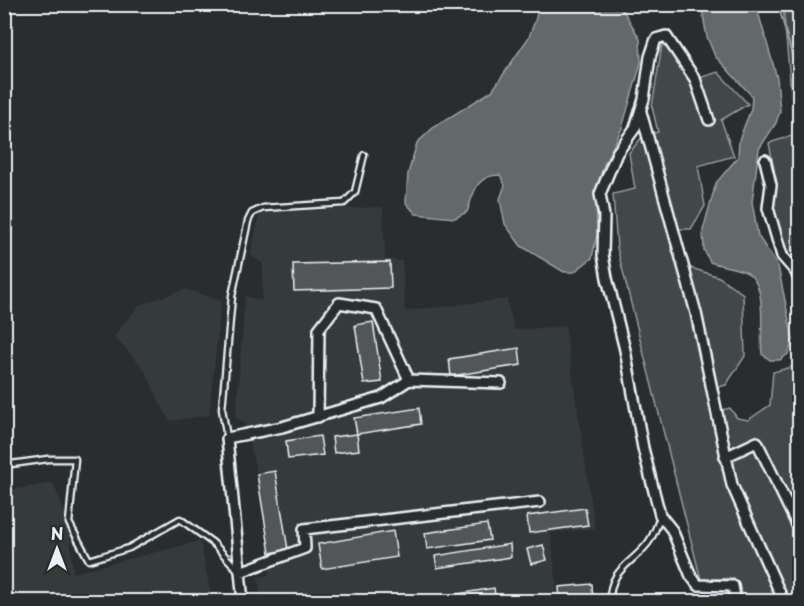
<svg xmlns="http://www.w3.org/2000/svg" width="804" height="606" viewBox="0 0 804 606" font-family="'Playpen Sans',sans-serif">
	<rect width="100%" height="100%" fill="#2a2d2e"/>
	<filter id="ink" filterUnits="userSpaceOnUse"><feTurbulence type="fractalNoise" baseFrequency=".0167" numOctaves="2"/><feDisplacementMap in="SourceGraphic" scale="12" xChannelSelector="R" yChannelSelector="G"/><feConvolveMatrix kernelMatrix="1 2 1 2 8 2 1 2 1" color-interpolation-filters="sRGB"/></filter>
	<g filter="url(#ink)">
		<path fill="#363a3b" d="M383,207L385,259L402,261L405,311L507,299L514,330L565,326L595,528L551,533L558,601H261L258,577L269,575L270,553L257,474L245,423L236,418L245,296L262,301L263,264L250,255L260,212Z
			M186,289L221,301L209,415L169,421L144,369L114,336L139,305Z
			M53,483L69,523L73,573L200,541L212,601L5,602V491Z
			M729,590L731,601H638Z"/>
		<path fill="#424648" stroke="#959ca0" stroke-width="1.5" d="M783,5H799V264L795,250L787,253L773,209L777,186L769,143L795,135Z
			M673,42L699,78L718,72L748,104L721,120L734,156L698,166L705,206L691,229H676L685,266L719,277L743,294L745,356L726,385L711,389L714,412L730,408L737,418L748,420L770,405L773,372L799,365V601H742L734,578L701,580L617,248L613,194L635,189L629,153L643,136L658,132L652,107L662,45Z"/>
		<path fill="#63686b" stroke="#989fa3" stroke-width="1.5" d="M538,5H620L640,39L641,63L622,128L603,167L596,194L597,234L592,258L574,272H564L521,246L505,224L500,199L505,185L500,175C476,175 474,192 467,212L455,218L416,214L406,203L408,174L417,143L434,127L492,91L529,37L536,18Z
			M701,5H756L777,78L780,111L776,123L759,149L752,202L758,236L778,266L793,340L788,354L780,360H770L762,354C759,332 770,280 743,271C734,267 720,266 710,262L704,250L703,230L716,183L738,157L739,140L751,109L752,96L715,56L707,37Z"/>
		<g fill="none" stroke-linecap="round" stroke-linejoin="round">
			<path stroke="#989fa3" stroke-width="2" d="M778,4L800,84"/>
		</g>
		<path fill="#535759" stroke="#e8f1f8" stroke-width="1.5" d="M390,262L391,288L294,291L293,264Z
			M373,322L382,382L364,384L355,325Z
			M519,348L521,365L451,376L449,359Z
			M419,408L421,424L357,434L354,418Z
			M357,434L359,450L334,453L332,437Z
			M320,436L323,455L288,459L286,441Z
			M275,471L288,550L270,553L257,474Z
			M585,508L588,525L529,533L527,516Z
			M487,524L490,540L427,549L425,533Z
			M393,531L397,557L322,569L318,544Z
			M510,544L511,557L437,568L435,556Z
			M543,545L547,560L531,564L527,549Z
			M592,584L593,602H560L559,587Z
			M494,588L496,602H408Z"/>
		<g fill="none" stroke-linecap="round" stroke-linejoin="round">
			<defs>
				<path id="service" d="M227,438L222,409L232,296L248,221L252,213L263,208L344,203L355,192L364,155
					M4,465L48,459H75L69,523L89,560L129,548L180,519L213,543L238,570
					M610,602C609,569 631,565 648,543C654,535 657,526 660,517"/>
				<path id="minor" d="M795,4L800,17
					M641,112L696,313L732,485L784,602
					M709,120L695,79L666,36L656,39L650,57L644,99L635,128L617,153L600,194L604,216L603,255L607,278L625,350L643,448L660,515L672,530L691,576L698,585L733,586L736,602
					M765,160L771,185L768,208L782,256L796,272L800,282
					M318,417L319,329L339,303L376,309L409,380
					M725,457L757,442L800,531
					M240,572L305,548L304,529L540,502
					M243,602L227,438L282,427L381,398L409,380L501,383"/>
			</defs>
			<use href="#service" stroke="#e8f1f8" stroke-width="9"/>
			<use href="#minor" stroke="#e8f1f8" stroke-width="14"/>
			<use href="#service" stroke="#2a2d2e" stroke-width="4.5"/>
			<use href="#minor" stroke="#2a2d2e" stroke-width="9"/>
		</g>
	</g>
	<rect width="804" height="606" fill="none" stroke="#2a2d2e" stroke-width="24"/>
	<rect x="12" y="12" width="780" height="582" fill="none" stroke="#e8f1f8" stroke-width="2" filter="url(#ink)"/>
	<g transform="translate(57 549)" stroke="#2a2d2e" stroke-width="4.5" paint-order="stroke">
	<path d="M0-4.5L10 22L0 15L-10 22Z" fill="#e8f1f8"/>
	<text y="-9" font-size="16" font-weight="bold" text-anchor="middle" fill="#e8f1f8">N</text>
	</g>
</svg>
